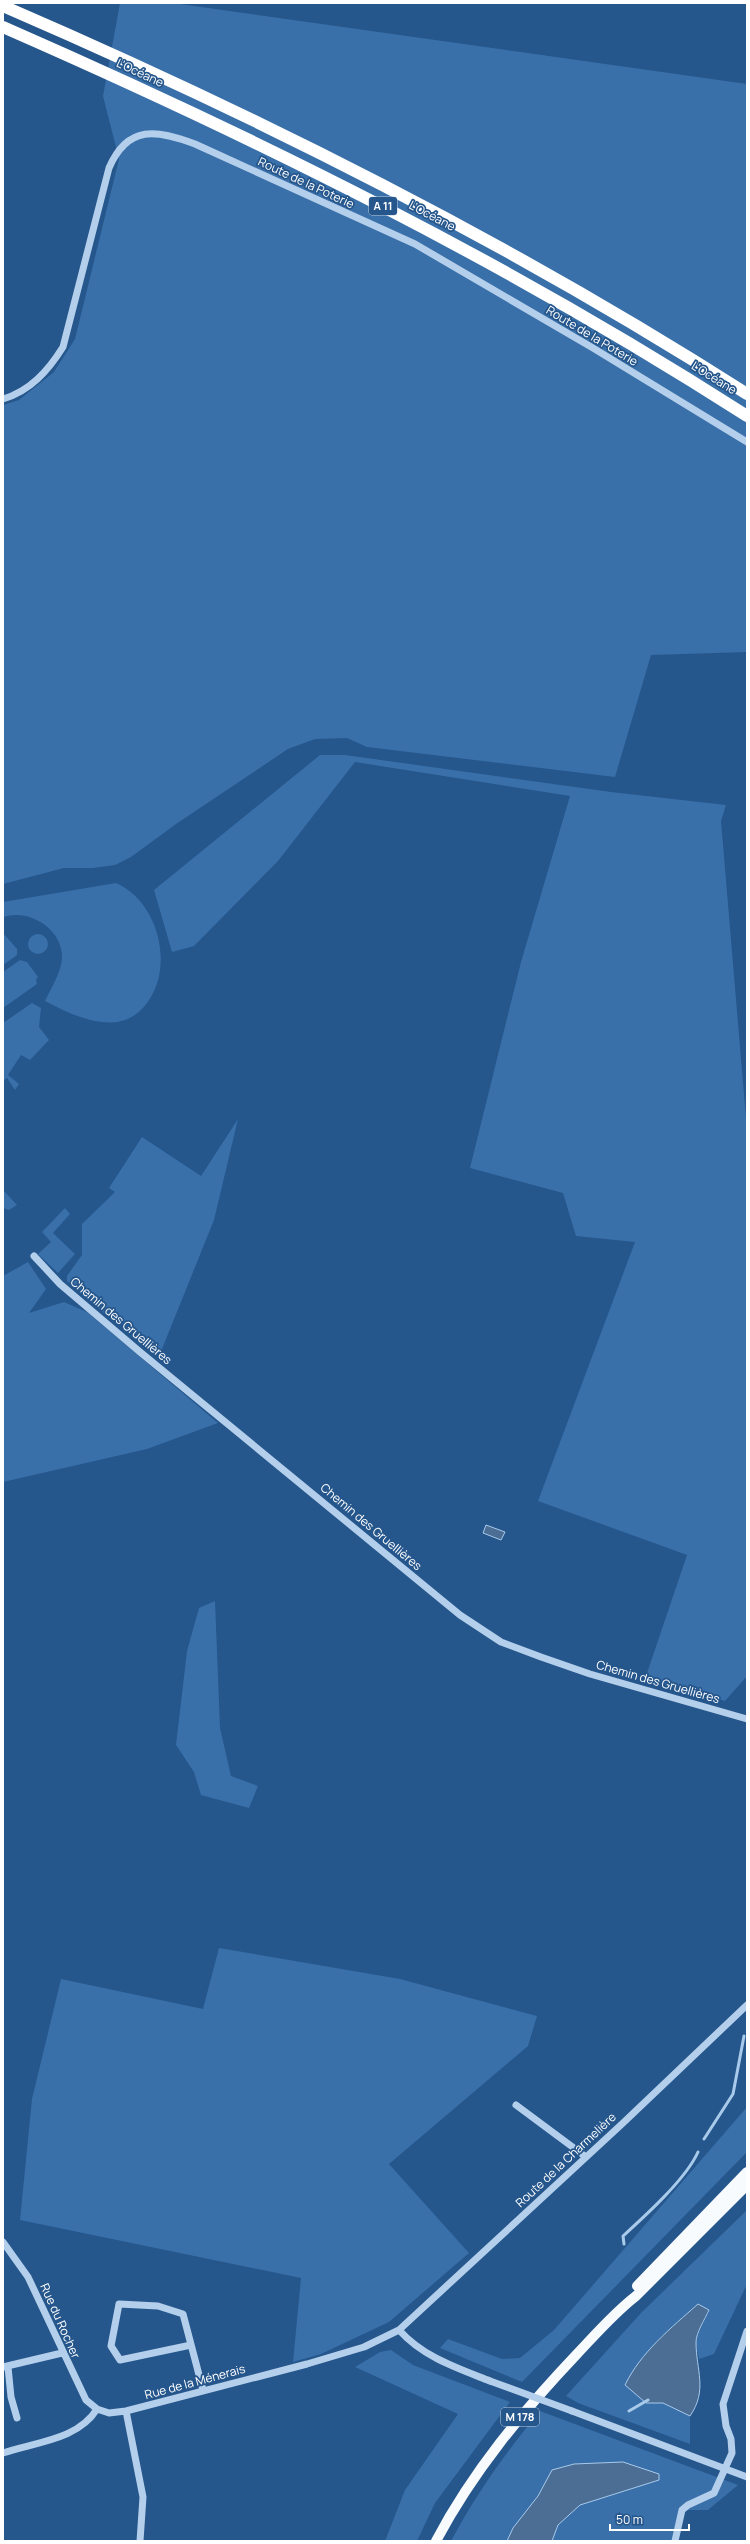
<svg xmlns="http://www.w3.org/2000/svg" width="750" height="2544" viewBox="0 0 750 2544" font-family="Manrope,sans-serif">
	<rect width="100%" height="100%" fill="#25568c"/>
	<path fill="#3970a9" d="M120,3H173L747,84V652L651,655L615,777L367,747L347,738L315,739L288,749L176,824L131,857L115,865L93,868H64L3,884V405L19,400L54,372L75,339L119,159L103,96Z
		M320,755H345L611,792L726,805L721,821L747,1130V1676L725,1701L645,1679L687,1555L538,1501L635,1242L576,1236L563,1193L470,1168L521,962L570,796L355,762L278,861L194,946L172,952L154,890Z
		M116,883C158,901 175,966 147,1003C140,1013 130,1020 117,1022C92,1025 66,1012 45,1001C51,988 61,973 62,958C63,929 29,908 3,917V902Z
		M3,933L17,949V955L3,965Z
		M28 944a10 10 0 1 1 20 0a10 10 0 1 1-20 0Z
		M20,960L27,962L38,977L36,980L37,984L3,1008V972Z
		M32,1003L41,1008L39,1027L49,1040L30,1060L21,1055L8,1075L19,1084L15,1090L7,1078L3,1081V1023Z
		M238,1119L214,1220L160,1354L135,1333L101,1311L67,1281V1276L82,1255V1224L115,1192L109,1188L142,1137L201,1176Z
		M3,1190L17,1205L9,1210L3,1208Z
		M65,1208L70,1214L53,1233L75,1254L58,1273L38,1254L51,1242L42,1232Z
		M28,1262L46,1289L29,1313L64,1302L87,1312L218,1423L147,1449L3,1482V1276Z
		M215,1601L220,1728L231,1776L258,1786L249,1808L201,1795L194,1772L176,1745L187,1651L199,1608Z
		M219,1948L400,1979L537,2016L528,2046L389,2164L469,2253L389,2322L321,2354L293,2362L301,2278L20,2220L32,2099L61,1979L203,2009Z
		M747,2107V2152L522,2382L440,2348L448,2339L502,2359L520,2358L554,2330Z
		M747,2210V2284L714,2354L699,2359L695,2340L709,2311L698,2304L660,2338L646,2355V2402L663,2403L690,2416V2444L578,2403L566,2396L641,2313Z
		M391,2350L413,2365L510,2402L435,2503L417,2541H385L405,2490L458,2414L355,2367L380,2352Z
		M540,2411L738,2485L708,2510H681L673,2541H451C476,2494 506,2452 540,2411Z"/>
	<path fill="#4c6e94" stroke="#a8caeb" d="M486,1525L505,1532L501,1540L483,1533Z
		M698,2304L709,2310C705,2319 696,2333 696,2342C696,2370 708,2390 690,2416L663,2403H646L625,2385C641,2352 671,2328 698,2304Z
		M623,2462L659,2474V2480L580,2505L558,2525L552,2541H507L513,2528L538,2496L552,2470L574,2464Z"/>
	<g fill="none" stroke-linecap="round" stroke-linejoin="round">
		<path stroke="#a8caeb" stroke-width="3" d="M704,2139L733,2094L744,2036
			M624,2244L623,2236C645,2216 686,2179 698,2152
			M629,2411L648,2400"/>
		<path stroke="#b4cfeb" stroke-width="7" d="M3,399C30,391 48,371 63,347L109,168C128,124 157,130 195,144L415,244L593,348L747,442
			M34,1256L60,1284L140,1352L460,1615L501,1642L541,1657L590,1674L747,1719
			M516,2105L586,2157
			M3,2242L28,2277L86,2400L97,2409
			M399,2330C423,2357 457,2368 490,2381
			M191,2345L120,2360L111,2346L119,2304L158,2306L183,2314L203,2390
			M3,2367L62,2353
			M8,2367L11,2397L17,2418
			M126,2411L143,2497L140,2541
			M572,2411L747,2477
			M3,2453C35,2442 78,2440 97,2409L109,2413L126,2411L307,2364L364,2347L399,2330L623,2123L747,2005
			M675,2541L682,2510L688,2505L714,2493L732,2453L731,2439L726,2426L723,2404L747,2331"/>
		<path stroke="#f8fbfe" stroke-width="10" d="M637,2286L747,2172
			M436,2541C473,2471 523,2411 577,2354C596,2334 614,2313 636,2296L747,2185"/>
		<path stroke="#fff" stroke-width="12" d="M3,6C260,117 511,243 747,394
			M3,27C259,139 511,264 747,416"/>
		<path stroke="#b4cfeb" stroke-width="7" d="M490,2381L572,2411"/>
	</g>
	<g text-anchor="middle" stroke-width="3.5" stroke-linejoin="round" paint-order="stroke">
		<g fill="#25568c" stroke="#beccdc" stroke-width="1">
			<rect x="369" y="197" width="28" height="18" rx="3"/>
			<rect x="501" y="2408" width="38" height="18" rx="3"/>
		</g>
		<g font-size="11" font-weight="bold" fill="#fff">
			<text x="383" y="210">A 11</text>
			<text x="520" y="2421">M 178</text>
		</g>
		<g font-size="12" fill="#fff" stroke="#25568c">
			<text transform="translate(140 73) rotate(25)" y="4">L’Océane</text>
			<text transform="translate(306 183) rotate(25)" y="4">Route de la Poterie</text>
			<text transform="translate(432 216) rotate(28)" y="4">L’Océane</text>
			<text transform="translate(592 336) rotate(31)" y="4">Route de la Poterie</text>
			<text transform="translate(714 378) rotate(32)" y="4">L’Océane</text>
			<text transform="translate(121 1321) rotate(40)" y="4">Chemin des Gruellières</text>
			<text transform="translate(371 1527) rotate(40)" y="4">Chemin des Gruellières</text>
			<text transform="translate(658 1682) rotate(16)" y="4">Chemin des Gruellières</text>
			<text transform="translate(566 2160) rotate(-43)" y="4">Route de la Charmelière</text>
			<text transform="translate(60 2321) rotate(66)" y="4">Rue du Rocher</text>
			<text transform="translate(195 2382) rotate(-15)" y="4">Rue de la Ménerais</text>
		</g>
	</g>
	<rect width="750" height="2544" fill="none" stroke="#ffffff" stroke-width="8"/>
	<path d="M610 2524v6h79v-6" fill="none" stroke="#ffffff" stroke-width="2"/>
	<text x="616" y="2524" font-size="12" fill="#ffffff" stroke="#25568c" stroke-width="3" paint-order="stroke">50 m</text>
</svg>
